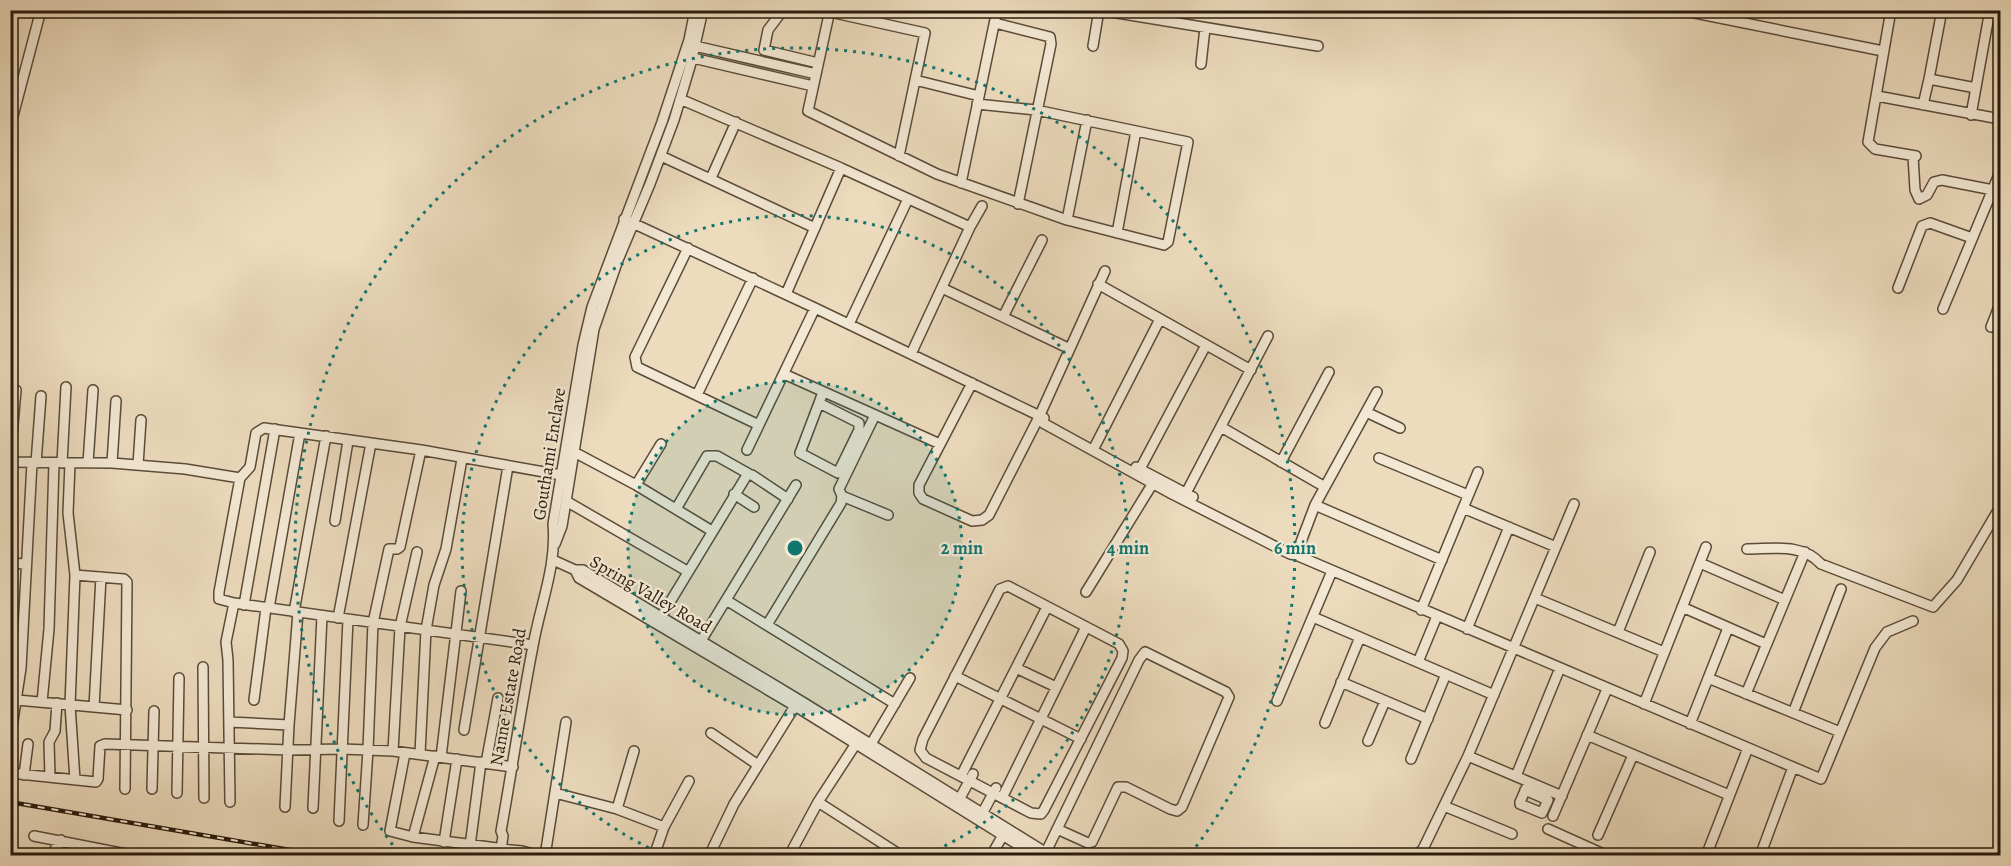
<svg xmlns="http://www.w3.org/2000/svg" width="2011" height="866" viewBox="0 0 2011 866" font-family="Alegreya,serif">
	<rect width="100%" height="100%" fill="#ecdbbd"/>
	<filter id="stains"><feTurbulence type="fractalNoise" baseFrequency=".00333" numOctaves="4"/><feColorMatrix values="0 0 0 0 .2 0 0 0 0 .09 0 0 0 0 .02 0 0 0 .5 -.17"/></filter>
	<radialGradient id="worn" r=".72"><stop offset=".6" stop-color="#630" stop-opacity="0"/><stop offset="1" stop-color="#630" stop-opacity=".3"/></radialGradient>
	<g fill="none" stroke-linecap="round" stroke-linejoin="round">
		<defs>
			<path id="minor" d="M783,10L768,30L764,50L818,63
				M821,10L925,33L899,156
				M830,10L808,111L937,174L1067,220L1164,245L1168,242L1188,142L1136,131
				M1680,10L1883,51
				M1891,10L1868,142L1875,149L1916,156
				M1942,10L1929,79L1976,88
				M760,11V10
				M995,23L1050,37L1051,44L1018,204
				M695,46L816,74
				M1093,46L1099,10L1318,46
				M693,58L813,86
				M1201,64L1205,28
				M915,80L979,96
				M1877,96L2000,119
				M680,99L841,168L970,227L911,354
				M977,104L1036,110L1136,131L1117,233
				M1923,105L1929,79
				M1971,115L1990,10
				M13,116L41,10
				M661,156L815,228
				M1913,156L1915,190L1919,199L1927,195L1934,182L1942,180L1993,190
				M711,178L736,122
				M961,183L997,10
				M624,219L815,308L1044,418
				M1067,220L1087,120
				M970,227L982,206
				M688,248L635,357L637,367L759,425
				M1098,284L1251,370
				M942,288L1068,348
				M1898,288L1922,226L1930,223L1972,238
				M786,294L841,168
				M1943,309L2000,172
				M1003,317L1042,240
				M849,324L908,199
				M1991,327L2000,304
				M784,374L940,444
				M972,383L919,485V493L923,499L972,521L982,520L989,515L1039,417L1105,271
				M697,395L753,278
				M819,403L859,423V430L838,473L800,453L819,403L823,392
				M1366,412L1400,428
				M1039,417L1043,423L1172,494L1290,554L1296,555L1821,779L1875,648L1887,632L1913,621
				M1221,427L1325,487
				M747,450L815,308
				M1093,450L1160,319
				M574,452L636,485L712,531
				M1379,458L1468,495
				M10,459L16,390
				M10,462L112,463L185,469L240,478
				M1281,462L1329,372
				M36,463L41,396
				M62,463L66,387
				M70,463L68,513L75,575L70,705L75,780
				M88,463L93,390
				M112,463L116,401
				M138,465L141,420
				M1136,467L1193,497
				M1140,469L1206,345
				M636,485L661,444
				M734,494L754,507
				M842,496L888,515
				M1184,497L1268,336
				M566,501L687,571
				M1315,505L1442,560
				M1463,508L1556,547
				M676,509L707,456H717L749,474
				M335,521L348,441
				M555,544L562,526L594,329L618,260L650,184L674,120L691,63L703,10
				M1747,549C1774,549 1802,543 1821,564L1933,607L1957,580L2000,507
				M1296,555L1315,505L1377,392
				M553,560L575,570H583L801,701L1050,855
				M10,563L25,564
				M1700,563L1785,600
				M575,570L579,578L795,706L1036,856
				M75,575L124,579L127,582L125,789
				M1008,586L1119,644L1123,651L1122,658L1044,810L1041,814L1031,813L926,758L920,750L923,739L1000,589Z
				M1086,592L1153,483
				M1535,598L1664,652
				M726,600L895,704
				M244,605L275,429
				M1682,607L1766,644
				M269,608L300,433
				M1421,610L1478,472
				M294,612L326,436
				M661,617L747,475H752L788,499
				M1313,617L1494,695
				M338,618L371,443
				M767,625L841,503L842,496L839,489L875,415
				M1467,629L1509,527
				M1618,632L1650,552
				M701,641L796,485
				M533,645L234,603L219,599V592L240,478L250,467L256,433L264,428L421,450L561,475
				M1418,662L1437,616
				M203,667L204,798
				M1016,668L1056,687
				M955,676L1081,739
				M1708,678L1840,732
				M1341,682L1428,719
				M1746,694L1805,552
				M17,700L127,710
				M254,700L266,608
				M1277,701L1332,571
				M42,702L49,629L54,463
				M1644,704L1706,547
				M94,707L101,577
				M1793,713L1841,589
				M229,722L289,725
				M1325,723L1360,637
				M1690,724L1728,628
				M464,730L508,466
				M711,733L758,765
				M1587,735L1729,795
				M10,740L21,668L32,463
				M1368,741L1385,701
				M871,744L910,678
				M393,751L400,627L417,552
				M405,753L390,831L413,837L497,848
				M420,754L426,630L434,585L446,549L462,459
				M1468,756L1562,796
				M441,757L461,591
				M1411,759L1446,674
				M486,763L498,698
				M10,773L96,782L98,779L100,746L105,744L289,750L342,749L393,751L513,767
				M24,775L28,744
				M961,776L1047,607
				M1516,776L1560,668
				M50,777L49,742L55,731L57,703
				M152,789L154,711
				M1525,790L1548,800L1542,813L1520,804V802L1529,782
				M177,793L179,678
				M555,793L617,809L664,827
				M960,798L973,774
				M1002,798L1086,627
				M230,802L228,660L226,642L234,603
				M818,802L902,856
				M1444,806L1512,834
				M285,807L289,725L298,612
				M313,808L322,616
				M617,809L634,751
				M983,812L996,788
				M1553,816L1607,689
				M339,821L348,619
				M363,825L368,750L373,623L389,549H397L400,547L421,450
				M1548,829L1608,856
				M1598,835L1633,755
				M34,836L136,856
				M413,837L435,756
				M444,842L457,759
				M470,846L481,762
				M501,849L522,851L541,856
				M1046,852C1077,788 1108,724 1139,660L1145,652L1226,692L1229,697L1182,807L1177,811L1170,809L1126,787H1118L1092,842L1088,843L1057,829
				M51,856L61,840
				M500,856L503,836L501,831C512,770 521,707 533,646C540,605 557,566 553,524L583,345L592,307L662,122L689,40L695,10
				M545,856L566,722
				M654,856L664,827L689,781
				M709,856L734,804L795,706
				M789,856L818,802L859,739
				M991,856L1003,835
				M1417,856L1423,849L1468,756L1574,504
				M1706,856L1748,748
				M1760,856L1793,767"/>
		</defs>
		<use href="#minor" stroke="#5a4b39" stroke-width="12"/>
		<use href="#minor" stroke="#f3e8d4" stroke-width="9"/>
		<defs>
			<path id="rail" d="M10,802L325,856"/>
		</defs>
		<use href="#rail" stroke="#291b0d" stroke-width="4.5"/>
		<use href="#rail" stroke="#f3e8d4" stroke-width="2" stroke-dasharray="7" stroke-linecap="butt"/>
	</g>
	<circle cx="795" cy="548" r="167" fill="#0f766e" fill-opacity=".12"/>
	<g fill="none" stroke="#0f766e" stroke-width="3" stroke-dasharray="3 6">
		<circle cx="795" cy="548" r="167"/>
		<path d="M665 855A333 333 0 1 1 925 855"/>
		<path d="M398 852A500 500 0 1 1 1192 852"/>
	</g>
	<g text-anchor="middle" stroke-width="4.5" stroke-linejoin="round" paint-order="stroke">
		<g font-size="18" fill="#291b0d" stroke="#f3e8d4">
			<text transform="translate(549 454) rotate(-81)" y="6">Gouthami Enclave</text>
			<text transform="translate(651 594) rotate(30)" y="6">Spring Valley Road</text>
			<text transform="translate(508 697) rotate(-80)" y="6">Nanne Estate Road</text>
		</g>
	</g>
	<circle cx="795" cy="548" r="9" fill="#0f766e" stroke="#f3e8d4" stroke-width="3"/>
	<g font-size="18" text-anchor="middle" font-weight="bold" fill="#0f766e" stroke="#f3e8d4" stroke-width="4.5" stroke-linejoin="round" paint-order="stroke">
		<text x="962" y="554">2 min</text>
		<text x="1128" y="554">4 min</text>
		<text x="1295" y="554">6 min</text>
	</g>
	<rect width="2011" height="866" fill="none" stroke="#ecdbbd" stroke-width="36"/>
	<rect x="12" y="12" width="1987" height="842" fill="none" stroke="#291b0d" stroke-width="3"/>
	<rect x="18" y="18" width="1975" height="830" fill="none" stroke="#291b0d" stroke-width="1.5"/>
	<rect width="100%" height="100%" filter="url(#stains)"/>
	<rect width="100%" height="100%" fill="url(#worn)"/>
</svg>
